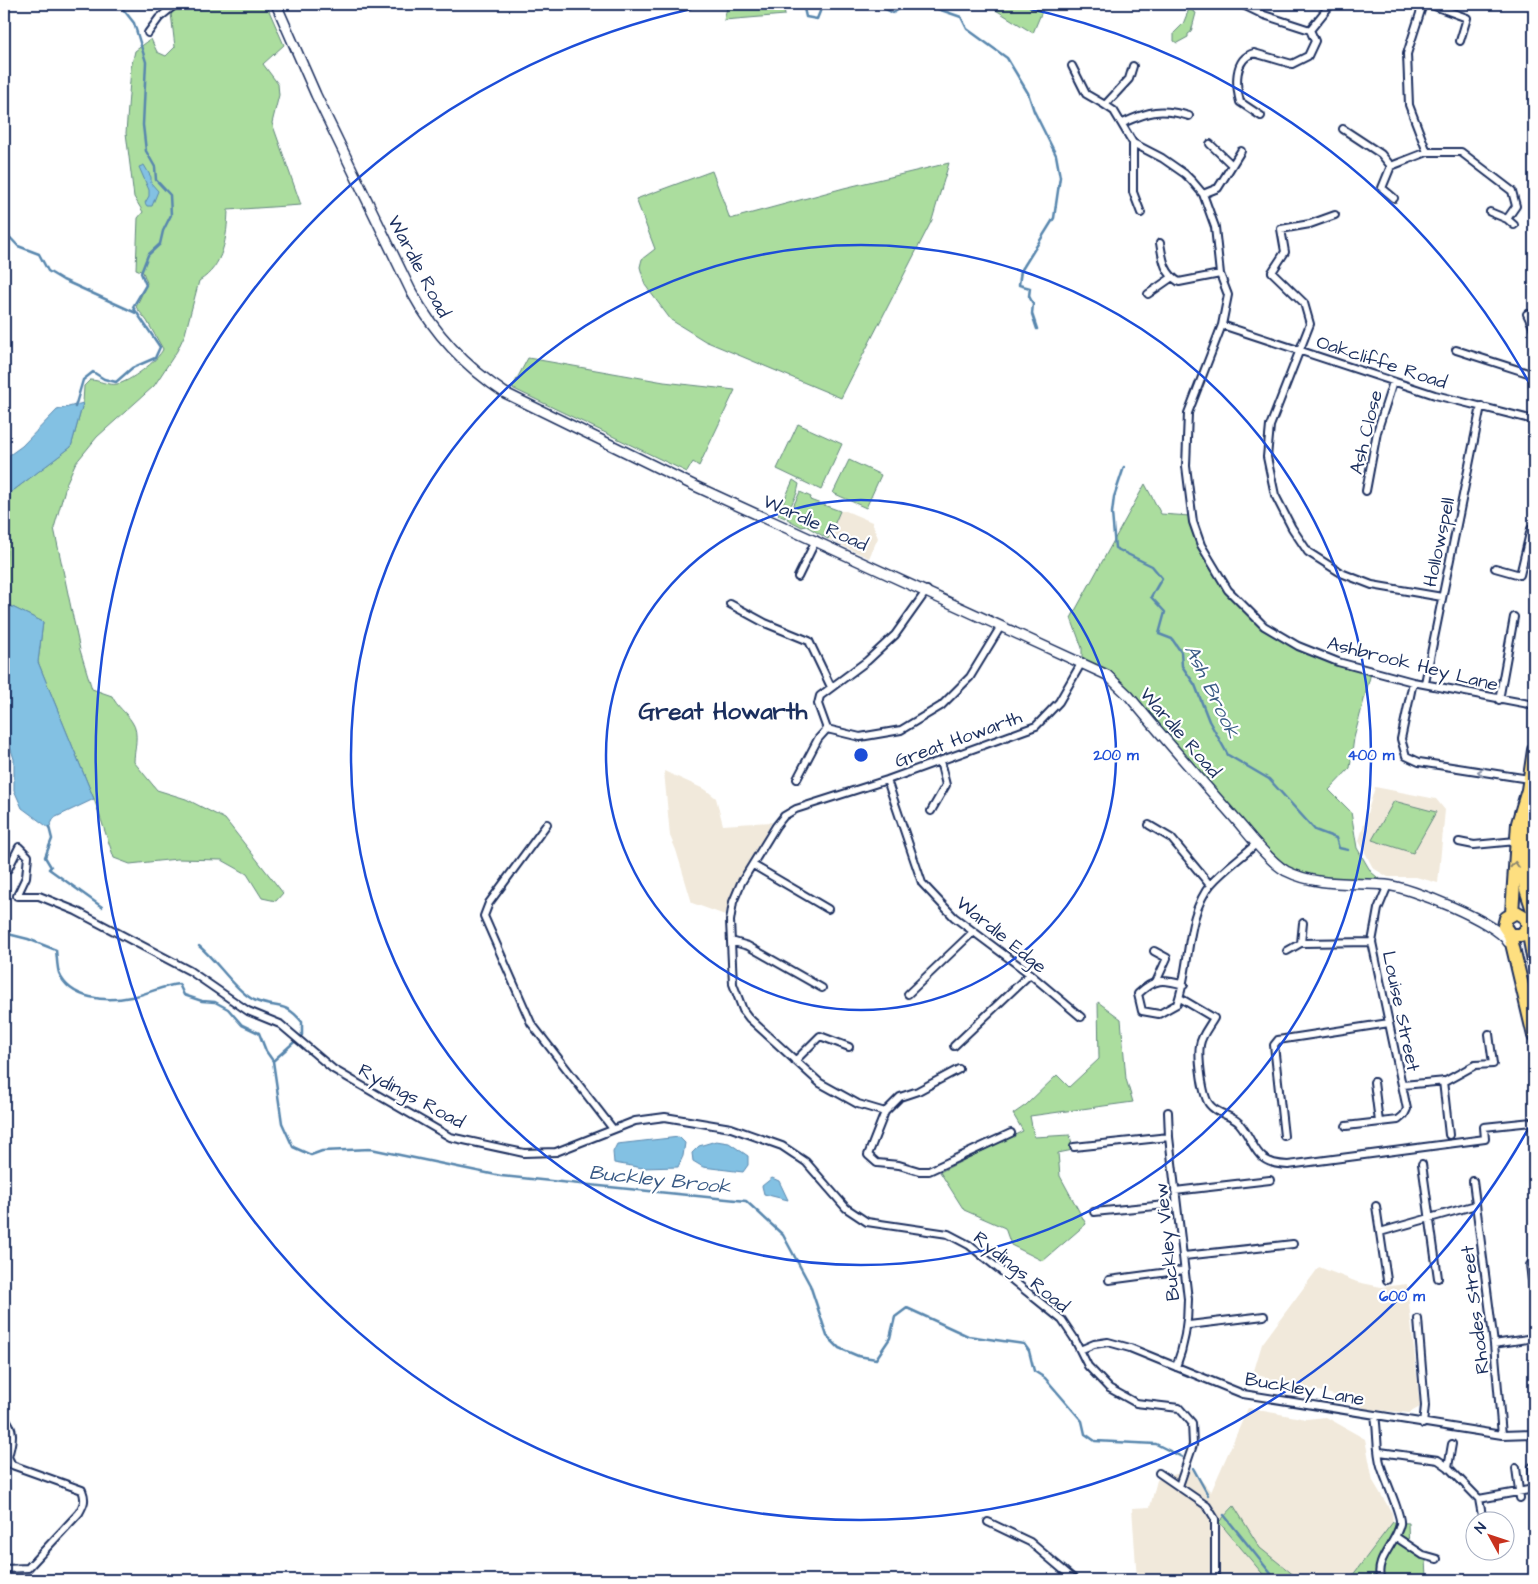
<svg xmlns="http://www.w3.org/2000/svg" width="1538" height="1584" viewBox="0 0 1538 1584" font-family="'Architects Daughter',sans-serif">
	<rect width="100%" height="100%" fill="#fff"/>
	<filter id="ink" filterUnits="userSpaceOnUse"><feTurbulence type="fractalNoise" baseFrequency=".02" numOctaves="2"/><feDisplacementMap in="SourceGraphic" scale="10" xChannelSelector="R" yChannelSelector="G"/><feConvolveMatrix kernelMatrix="1 2 1 2 8 2 1 2 1" color-interpolation-filters="sRGB"/></filter>
	<g filter="url(#ink)">
		<path fill="#f1e9db" d="M840,511H846L872,522L878,538L869,558L828,539Z
			M664,771L706,790L716,798L723,825L772,822L732,892L725,915L692,903L676,850L670,836Z
			M1375,787L1436,799L1445,810L1438,883L1416,877H1388L1373,868L1359,841Z
			M1319,1267L1357,1282L1381,1287L1407,1284L1420,1407L1409,1413L1364,1409L1357,1401L1253,1374L1262,1344Z
			M1248,1408L1306,1419L1326,1417L1365,1439L1373,1481L1392,1513L1393,1522L1349,1580H1300L1260,1548L1233,1506L1219,1522L1268,1580H1137L1132,1508L1150,1507L1157,1480L1192,1469L1211,1492Z"/>
		<path fill="#abdd9e" stroke="#63867e" d="M184,4H266L284,45L263,64L278,84L279,95L272,123L301,205L228,210C227,237 224,266 199,281L185,334L177,351L154,386L97,437L75,464L67,482L54,528L80,650L92,689L112,696C117,707 126,712 132,722C140,733 134,750 134,762L157,790L186,799L225,819L283,893L276,901L262,898L247,874L222,860L177,859L130,864L114,858L94,799L38,662L43,622L4,603L10,493L71,447L83,403L84,386L90,380C100,380 108,386 117,384C128,383 159,360 163,349L147,321L136,307L147,283L143,272L136,269L138,218L143,212L134,197L126,133L131,68L135,51L151,39L157,52L166,56L175,47L171,13Z
			M728,4H783L785,15L724,20Z
			M986,4H1045L1033,33Z
			M1189,9L1196,13L1191,32L1188,34V37L1177,43L1174,41V33L1183,24Z
			M949,163L932,220L841,398L705,341L671,320L645,285L640,267L642,259L655,249L636,199L712,171L730,219L844,188Z
			M528,358L664,382L735,390L699,466L693,462L687,472L512,388Z
			M798,424L842,444L821,490L777,469Z
			M849,460L881,475L866,508L833,493Z
			M793,480L799,484L797,493L785,518L778,515Z
			M1145,484L1161,514L1190,516C1205,565 1234,615 1281,639C1309,653 1341,662 1371,673L1354,738L1350,768L1329,790L1351,812L1357,848L1371,872L1383,882L1326,880L1286,867L1259,841L1122,684L1108,672L1082,659V648L1071,618Z
			M800,492L811,497L810,500L840,511L828,539L806,526L802,527L787,519Z
			M1394,801L1436,812L1413,853L1372,840Z
			M1098,1002L1121,1019L1126,1079L1133,1102L1030,1116L1034,1137L1070,1135L1073,1150L1058,1153L1060,1176L1086,1224L1043,1261L1011,1245L1005,1228L964,1210L940,1172L1023,1131L1013,1114L1026,1105L1057,1075L1069,1087L1099,1059Z
			M1234,1506L1260,1548L1300,1580L1267,1579L1219,1522Z
			M1393,1522L1408,1523L1409,1551L1426,1560L1427,1576L1431,1580H1349Z"/>
		<path fill="#83c1e3" stroke="#5987ae" d="M144,165L151,177V183L158,191L152,206H147L145,203L149,196V190L139,167Z
			M83,403L71,447L10,493L4,584V459L22,446L57,410Z
			M4,603L43,622L38,662L94,799L54,818L49,828L22,808L14,790V759L4,728Z
			M679,1137L685,1143L683,1156L678,1167L643,1168L614,1163L613,1152L617,1144Z
			M716,1141L729,1143L748,1156V1165L743,1172L703,1167L693,1161L692,1153L699,1146Z
			M772,1178L779,1181L788,1200L764,1194L762,1186Z"/>
		<g fill="none" stroke-linecap="round" stroke-linejoin="round">
			<path stroke="#5987ae" stroke-width="2.5" d="M803,4L806,17L817,19L823,4H834
				M876,4L893,13L907,4
				M936,4L938,9L961,17L967,29L1007,58L1028,93L1034,111L1056,155L1060,177L1054,218L1021,271L1019,285L1030,288L1029,296L1033,304L1032,314L1037,329
				M4,231L18,246L39,254L48,271L63,280L136,313
				M75,407L83,380L93,372L104,379L116,382L132,368L155,358L160,347L133,307L146,285L141,273L148,255L160,244L163,231L171,215L170,195L156,180L155,167L146,151L143,125L146,62L134,23L119,4
				M1124,467L1114,497L1112,513L1115,548L1152,566L1162,578L1151,597L1165,612L1159,634L1172,639L1181,652L1182,666L1195,685L1209,721L1228,755L1269,779L1315,830L1336,838L1339,848L1348,850
				M49,827L52,839L45,857L51,867L49,869L102,907
				M4,933L28,939L56,950C57,957 57,967 59,973C70,1000 107,1002 131,997C148,994 161,986 179,984L184,995L202,1001L215,1002L228,1009L242,1025L259,1033L266,1051L273,1061
				M199,946C217,961 235,990 254,1000C275,1010 283,999 302,1022V1035L273,1061L282,1123L293,1147L311,1155L322,1151L371,1149L501,1176L746,1201L783,1235L810,1285L827,1336L839,1348L858,1356L876,1359L890,1338L895,1317L907,1308L968,1336L1024,1344L1029,1351L1034,1371L1045,1378L1082,1421L1085,1434L1095,1441L1156,1444L1182,1457
				M1193,1468L1208,1495
				M1224,1515L1276,1580"/>
			<defs>
				<path id="street" d="M1241,4L1264,15L1310,30
					M1423,4L1407,54L1409,105L1427,152
					M1429,4L1467,18L1460,41
					M148,33L159,18L176,4
					M1072,66L1086,94L1105,105
					M1133,66L1129,79L1105,105L1114,111L1133,143L1162,158L1185,174L1192,181L1203,194L1215,227L1220,274L1228,295L1222,325L1188,413L1186,466L1193,522L1201,545L1228,590L1264,626L1298,646L1338,662L1413,682L1534,705
					M1261,116L1240,102C1236,86 1233,59 1254,53L1292,64L1308,56L1315,41L1310,30L1331,4
					M1123,123C1149,111 1161,108 1189,116
					M1343,129L1381,154L1391,166L1427,152H1461L1512,191L1516,206L1507,219L1514,225
					M1133,143V192L1141,213
					M1210,144L1232,165
					M1391,166L1382,188L1394,198
					M1203,194L1218,188L1241,151
					M1490,212L1507,219
					M1335,215L1310,224L1281,229L1285,252L1272,272L1304,303L1310,324L1270,426L1267,457L1275,495L1292,528L1308,552L1341,573L1372,585L1442,597
					M1160,243C1163,260 1164,273 1179,282L1220,274
					M1148,294L1171,278
					M1527,314L1534,329
					M1222,325L1435,395L1534,420
					M1456,350L1534,375
					M1366,491L1377,432L1393,382
					M1495,568L1520,575L1531,529L1534,530
					M798,577L816,540
					M730,604L765,623L809,641L831,687
					M1413,682L1401,739L1406,756L1419,762L1529,779
					M1425,683L1481,406
					M1499,700L1514,617
					M827,729L860,737L901,730L941,706L970,677L1001,626
					M827,729L818,704L820,696L867,661L895,635L927,590
					M797,779L818,739L827,729
					M887,780L922,883L954,917L1030,974L1081,1017
					M931,811L946,785L940,761
					M547,824L489,903L484,916L531,1023L613,1129
					M1149,825L1171,838L1210,885
					M1459,842L1474,845L1516,841
					M753,865L828,909
					M4,871L8,869L19,847L28,856L26,877L17,896H39L76,911L190,971L248,1011L280,1024L333,1069L450,1137L524,1153L556,1152L635,1121L665,1117L731,1128L782,1146L806,1162L846,1208L867,1222L948,1234L969,1245L1062,1320L1074,1338L1088,1366L1109,1388L1136,1403L1179,1408L1192,1423L1193,1445L1179,1486
					M731,941L748,946L822,988
					M1301,943L1372,942
					M1154,951L1167,958L1156,982
					M1287,951L1301,943L1303,923
					M1184,985C1163,979 1155,978 1138,994L1142,1011L1159,1014L1177,1004C1191,967 1185,915 1211,884C1224,869 1242,857 1257,843
					M908,994L973,932
					M1180,998L1214,1018C1209,1027 1201,1036 1200,1045C1198,1056 1202,1097 1210,1105C1217,1114 1231,1115 1239,1123C1257,1144 1253,1164 1288,1165L1485,1139L1484,1127L1532,1122
					M954,1046L1030,974
					M795,1061L820,1036L849,1047
					M959,1069L918,1091L900,1097L885,1112L858,1104L820,1083L749,1018L743,1010L733,984L730,921L733,902L741,883L776,826L784,816L796,809L887,780L1036,726L1059,702L1082,662
					M1443,1081L1449,1135
					M1374,1082L1379,1122
					M1403,1085L1446,1081L1475,1065L1493,1064L1489,1034
					M885,1112L868,1155L877,1163L899,1165L919,1171H929L1011,1133
					M1168,1112L1169,1137L1188,1299C1188,1324 1185,1344 1176,1367
					M1346,1126L1398,1120L1404,1115L1407,1109L1372,942L1378,909L1388,885
					M1284,1136L1274,1045L1278,1040L1389,1023
					M1074,1147L1169,1137
					M1422,1164L1438,1278
					M1473,1181L1494,1344L1502,1435
					M1175,1191L1270,1180
					M1376,1206L1387,1280
					M1094,1212L1176,1204
					M1380,1232L1476,1205
					M1184,1256L1293,1244
					M1530,1265L1534,1297
					M1109,1280L1184,1270
					M1418,1319L1425,1406L1423,1424
					M1189,1325L1264,1316
					M1494,1344L1534,1338
					M1080,1350L1094,1344L1108,1342L1130,1348L1243,1394L1502,1435L1534,1434
					M1375,1416C1378,1432 1376,1451 1381,1466C1384,1477 1402,1516 1400,1524C1396,1544 1373,1561 1381,1580
					M4,1417C16,1430 12,1441 8,1457L12,1465L82,1490C86,1500 84,1504 79,1513L28,1568L4,1569
					M1380,1452L1438,1460L1448,1467L1479,1499L1534,1489
					M1448,1467L1452,1444
					M1532,1467L1534,1490
					M1516,1468L1520,1498
					M1159,1473L1207,1506L1215,1519V1580
					M1479,1499L1483,1521
					M988,1522L1030,1542L1075,1580
					M1396,1537L1423,1555L1437,1559"/>
				<path id="secondary" d="M276,4L316,95L411,291C434,333 464,366 505,393L695,486L1107,675L1129,696C1164,739 1201,780 1238,822C1250,836 1270,862 1286,871C1318,887 1352,882 1386,885C1410,887 1497,922 1508,942"/>
				<path id="highway" d="M1526,813V889L1534,913
					M1512,913L1518,823L1528,790L1534,750
					M1527,929L1521,935H1510L1504,926L1506,918L1516,912L1526,918L1534,962
					M1510,935L1534,1036"/>
			</defs>
			<use href="#street" stroke="#1b2f5e" stroke-width="10"/>
			<use href="#secondary" stroke="#1b2f5e" stroke-width="12"/>
			<use href="#highway" stroke="#1b2f5e" stroke-width="16"/>
			<use href="#street" stroke="#fff" stroke-width="6"/>
			<use href="#secondary" stroke="#fff" stroke-width="9"/>
			<use href="#highway" stroke="#fedf80" stroke-width="12"/>
		</g>
		<defs><path id="oneway-chevron" d="M-2-3.5L2.5 0L-2 3.5" fill="none" stroke-width="1.6" stroke-linecap="round" stroke-linejoin="round" transform="scale(1.25)"/></defs>
		<use stroke="#8d97ae" href="#oneway-chevron" transform="translate(1481 772) rotate(-171)"/>
		<use stroke="#8c876f" href="#oneway-chevron" transform="translate(1515 865) rotate(-87)"/>
	</g>
	<g fill="none" stroke="#1d4ed8" stroke-width="2.5">
		<circle cx="861" cy="755" r="255"/>
		<circle cx="861" cy="755" r="510"/>
		<path d="M1533 1120A765 765 0 1 1 715 4M1007 4A765 765 0 0 1 1533 390"/>
	</g>
	<g text-anchor="middle" stroke-width="4.5" stroke-linejoin="round" paint-order="stroke">
		<g font-size="19" fill="#1b2f5e" stroke="#fff">
			<text transform="translate(420 266) rotate(62)" y="7">Wardle Road</text>
			<text transform="translate(1382 361) rotate(18)" y="7">Oakcliffe Road</text>
			<text transform="translate(1365 432) rotate(-76)" y="7">Ash Close</text>
			<text transform="translate(816 522) rotate(24)" y="7">Wardle Road</text>
			<text transform="translate(1438 542) rotate(-78)" y="7">Hollowspell</text>
			<text transform="translate(1413 663) rotate(14)" y="7">Ashbrook Hey Lane</text>
			<text transform="translate(1181 732) rotate(49)" y="7">Wardle Road</text>
			<text transform="translate(958 738) rotate(-20)" y="7">Great Howarth</text>
			<text transform="translate(1002 934) rotate(39)" y="7">Wardle Edge</text>
			<text transform="translate(1402 1011) rotate(78)" y="7">Louise Street</text>
			<text transform="translate(412 1095) rotate(28)" y="7">Rydings Road</text>
			<text transform="translate(1166 1242) rotate(-96)" y="7">Buckley View</text>
			<text transform="translate(1022 1271) rotate(39)" y="7">Rydings Road</text>
			<text transform="translate(1474 1310) rotate(-97)" y="7">Rhodes Street</text>
			<text transform="translate(1305 1388) rotate(10)" y="7">Buckley Lane</text>
		</g>
		<g font-size="20" font-style="italic" fill="#3a5b86" stroke="#fff">
			<text transform="translate(1213 691) rotate(64)" y="7">Ash Brook</text>
			<text transform="translate(660 1179) rotate(6)" y="7">Buckley Brook</text>
		</g>
		<g font-size="24" font-weight="bold" fill="#1b2f5e" stroke="#fff">
			<text x="723" y="719">Great Howarth</text>
		</g>
	</g>
	<circle cx="861" cy="755" r="8" fill="#1d4ed8" stroke="#fff" stroke-width="2.5"/>
	<g font-size="15" text-anchor="middle" font-weight="bold" fill="#1d4ed8" stroke="#fff" stroke-width="4.5" stroke-linejoin="round" paint-order="stroke">
		<text x="1116" y="760">200 m</text>
		<text x="1371" y="760">400 m</text>
		<text x="1402" y="1301">600 m</text>
	</g>
	<rect width="1538" height="1584" fill="none" stroke="#fff" stroke-width="20"/>
	<rect x="10" y="10" width="1518" height="1564" fill="none" stroke="#1b2f5e" stroke-width="2" filter="url(#ink)"/>
	<g transform="translate(1490 1536) rotate(310)"><circle r="24" fill="#ffffff" stroke="#a4acbf"/>
	<path d="M0-4L9 19L0 12L-9 19Z" fill="#c8321e"/>
	<text y="-8" font-size="14" font-weight="bold" text-anchor="middle" fill="#1b2f5e">N</text>
	</g>
</svg>
